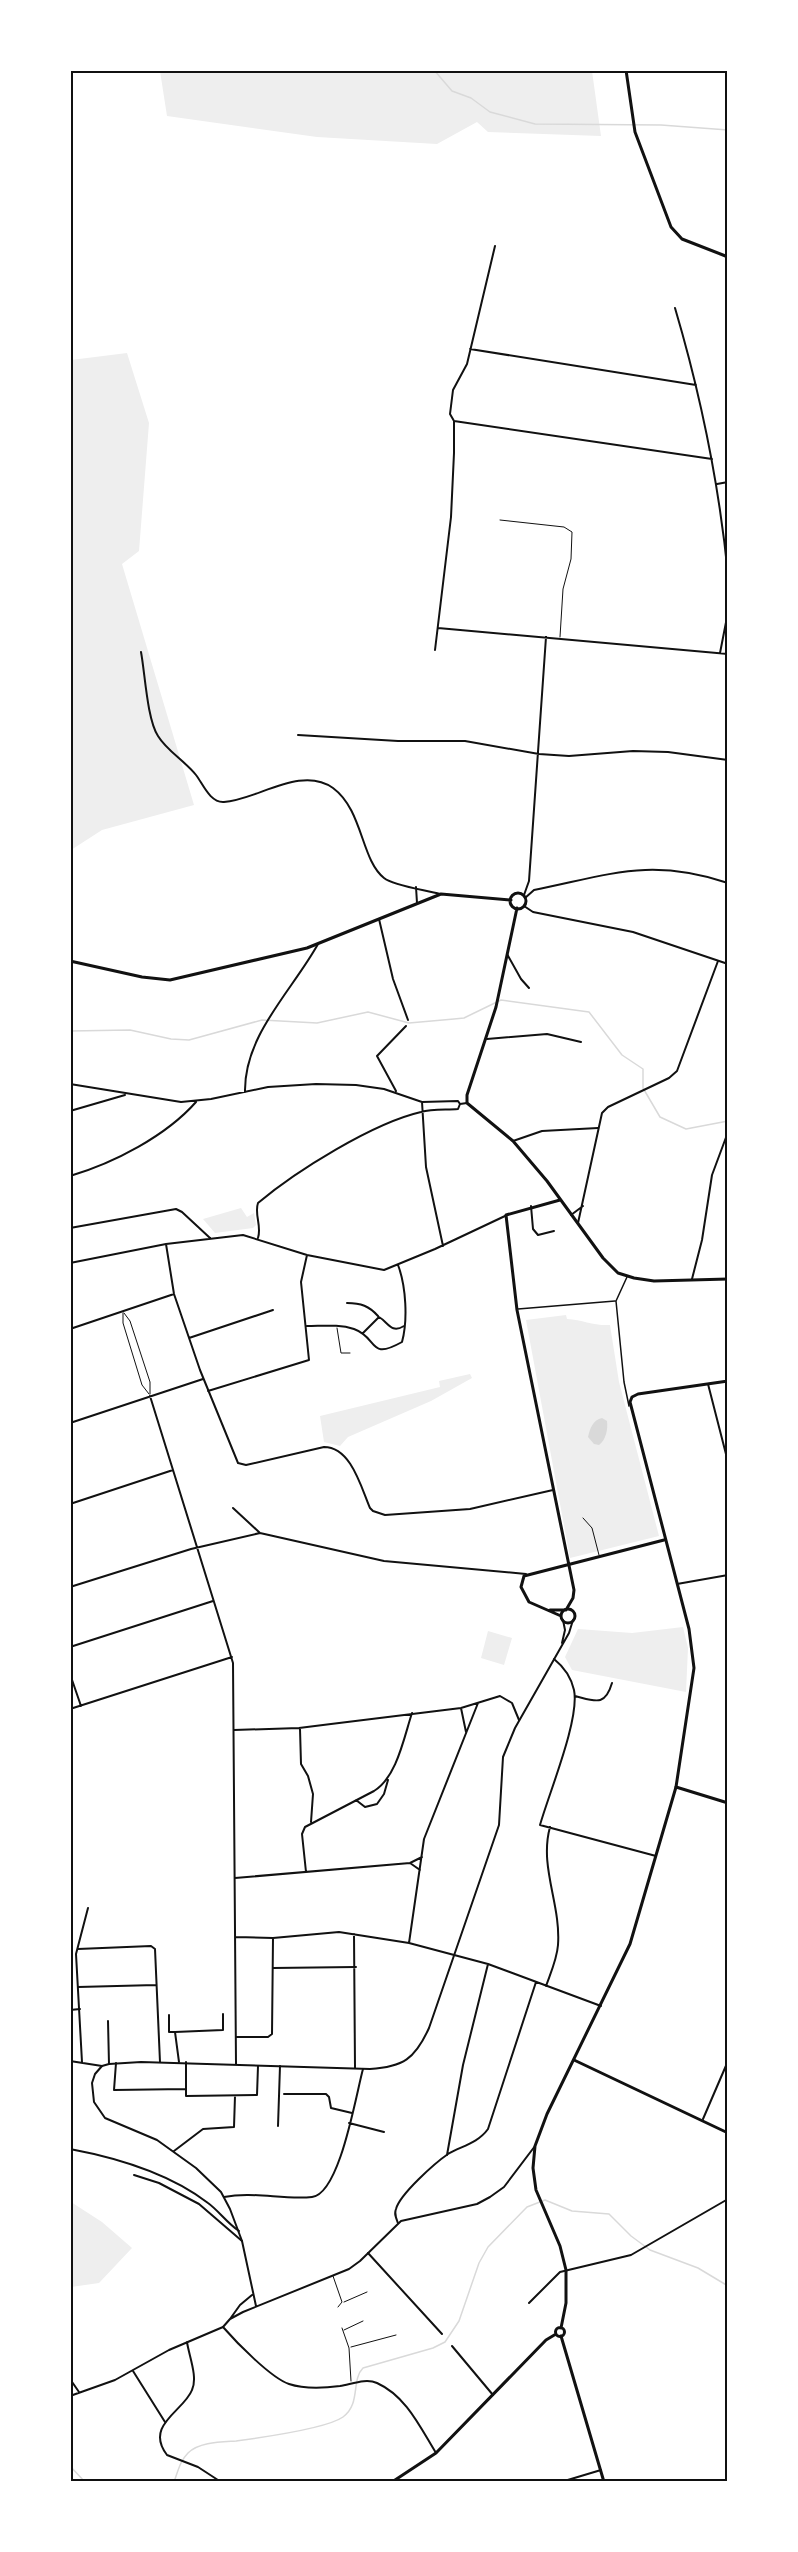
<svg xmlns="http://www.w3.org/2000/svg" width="798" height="2552" viewBox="0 0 798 2552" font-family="'IBM Plex Serif',serif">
	<rect width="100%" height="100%" fill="#fff"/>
	<path fill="#eee" d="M160,71H592L601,136L488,132L477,122L437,144L317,137L167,116Z
		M127,353L149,423L139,551L122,564L194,805L102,830L71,850V360Z
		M241,1208L247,1217L254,1213L256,1225L253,1228L215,1233L203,1219Z
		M566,1315L567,1319C583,1320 594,1326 610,1325L619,1382L659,1536L570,1558L526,1320Z
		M470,1374L472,1378L431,1401L348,1437L340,1446L324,1442L320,1416L440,1387L439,1381Z
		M683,1627L688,1648L686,1692L572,1670L565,1657L578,1629L632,1633Z
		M488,1631L512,1638L504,1665L481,1658Z
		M71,2202L102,2222L132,2248L99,2283L71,2287Z"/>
	<path fill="#d9d9d9" d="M602,1418L607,1421C608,1429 606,1440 599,1445L594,1444L588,1437C590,1428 593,1420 602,1418Z"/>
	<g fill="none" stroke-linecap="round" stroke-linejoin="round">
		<path stroke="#d9d9d9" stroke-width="1.5" d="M434,70L452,91L471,98L490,112L535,124L661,125L728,130
			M70,1031L130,1030L171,1039L189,1040L262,1020L317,1023L368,1012L409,1023L454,1019L464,1018L501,1000L589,1012L622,1055L643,1069V1088L660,1117L686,1129L728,1121
			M70,2466L85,2482
			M174,2482C178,2471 180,2461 188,2453C199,2442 221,2442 236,2441C258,2438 326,2429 343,2417C361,2404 351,2380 363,2368L433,2348L445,2342L459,2321L479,2263L488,2247L527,2207L545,2200L572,2211L609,2214L631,2236L650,2250L698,2268L728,2286"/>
		<path stroke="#111" stroke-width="1" d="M500,520L564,527L572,532L571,559L563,589L560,637
			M123,1313V1323L142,1385L149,1394
			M124,1313L130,1321L150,1382V1394
			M337,1328L341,1353H350
			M583,1518L592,1528L599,1555
			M333,2276L342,2302L338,2307
			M344,2302L367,2292
			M342,2328L349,2348L351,2381
			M344,2330L363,2321
			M351,2347L396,2335"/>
		<path stroke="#111" stroke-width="1.5" d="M627,1277L616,1301L624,1382L629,1406
			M518,1309L615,1301"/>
		<path stroke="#111" stroke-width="2" d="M675,308C701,396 719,484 728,575
			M470,349L696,385
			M454,421L712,459
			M717,484L728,482
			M438,628L728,654
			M435,650L451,517L454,453V421L450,414L453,390L467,364L495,246
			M141,652C145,673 147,719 158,736C167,751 185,761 196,775C203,784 210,803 224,802C257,800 301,765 333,788C363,810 361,860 384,878C394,886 426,890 440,894
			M720,653L728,612
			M298,735L398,741H465L539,754L569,756L633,751L668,752L728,760
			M416,887L417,903
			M524,895L529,881L546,637
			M379,919L393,979L408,1020
			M507,954L521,979L529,988
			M487,1039L547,1034L581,1042
			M70,1084L181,1102L211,1099L268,1087L316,1084L356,1085L384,1089L422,1102L458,1101L460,1104
			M396,1091L377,1056L406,1026
			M245,1092C244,1035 292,991 318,944
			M422,1102L426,1167L443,1246
			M70,1111L125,1095
			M513,1141L542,1131L598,1128
			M70,1176C114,1163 166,1136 196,1102
			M531,1206L533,1229L538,1235L554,1231
			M70,1228L176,1209L182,1212L210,1238
			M258,1238C262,1226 254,1214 258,1203C296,1171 373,1123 421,1112C432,1109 446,1110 458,1109L460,1104L467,1103
			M166,1244L174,1294L200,1370L238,1463L246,1465L324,1447C351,1447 361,1487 370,1508L373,1511L385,1515L470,1509L553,1490
			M70,1263L166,1244L243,1235L307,1255L384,1270L435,1249L505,1216
			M347,1303C361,1303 369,1306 378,1316
			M307,1326C323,1326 339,1324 354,1329C379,1338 368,1361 402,1342C408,1320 406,1286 398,1265
			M70,1329L174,1294
			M363,1333L379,1317C388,1322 391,1334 404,1326
			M189,1338L273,1310
			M708,1384L728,1462
			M208,1391L309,1360L301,1282L307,1255
			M150,1396L233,1663L236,2064
			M70,1423L203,1379
			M70,1504L173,1470
			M233,1508L260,1533
			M70,1587L191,1549L260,1533L384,1561L526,1574
			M70,1647L213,1601
			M554,1659C564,1667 571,1677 574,1690C580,1719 549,1793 540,1825L656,1856
			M70,1674L81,1706
			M575,1696C595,1701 605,1707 612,1683
			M461,1708L466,1732
			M70,1709L232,1657
			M300,1729L301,1764L308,1776L313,1794L311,1822
			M234,1730L299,1728L331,1724L461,1708L500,1696L512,1703L519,1720
			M356,1800L365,1807L377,1804L384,1794L388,1780
			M410,1863L420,1870
			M306,1872L302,1834L305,1827L374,1791C397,1777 404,1737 412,1713
			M235,1878L410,1863L422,1857
			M354,1934L355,2068
			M236,1937L273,1938L339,1932L409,1943L488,1964L601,2006
			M409,1943L424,1839L478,1703
			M78,1949L151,1946L155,1949L160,2062
			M273,1968L356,1967
			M546,1986C551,1972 557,1959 558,1945C561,1904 539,1867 550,1827
			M78,1987L156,1985
			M70,2010L80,2009
			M169,2015V2032H175
			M108,2021L109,2064
			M237,2037H268L272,2034L273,1938
			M70,2061L102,2066
			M82,2062L76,1954L88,1908
			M179,2062L175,2032L223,2030V2014
			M186,2062V2096L257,2095L258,2066
			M116,2063L114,2090L186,2089
			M284,2094H326L329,2097L331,2108L352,2113
			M703,2119L728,2061
			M349,2123L384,2132
			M278,2126L280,2066
			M70,2149C118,2158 169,2173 208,2203C219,2211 227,2223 239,2231
			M174,2151L203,2129L234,2127L235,2096
			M447,2155L463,2065L488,1964
			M134,2175L159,2183L199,2204L242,2241
			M224,2197C253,2191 283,2200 312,2197C340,2194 356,2094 363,2069
			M398,2223C396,2218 394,2214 396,2209C400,2194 435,2163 448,2154C462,2146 478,2143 488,2129L536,1982
			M368,2253L442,2334
			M529,2303L560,2272L631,2255L728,2199
			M187,2342C189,2356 198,2377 192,2390C184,2411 144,2425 167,2455L198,2467L221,2482
			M452,2346L493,2395
			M133,2371L165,2422
			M70,2379L79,2392
			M70,2396L115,2380L169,2350L223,2327
			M561,2482L601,2470"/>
		<path stroke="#111" stroke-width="2" d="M525,898L534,890C610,875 649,857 728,883
			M524,906L533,912L633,932L728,964
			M571,1215L583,1206
			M578,1223L602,1113L608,1107L669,1078L677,1071L718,961
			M692,1279L702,1240L712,1175L728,1132
			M677,1584L728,1575
			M562,1643L565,1630L563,1620
			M256,2306L242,2241L230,2209L221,2192L196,2168L157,2140L105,2118L94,2102L92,2083L95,2074L102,2066L109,2064L141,2062L370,2069C403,2067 415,2059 429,2028L499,1825L503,1757L515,1728L569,1633L573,1620
			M230,2319L240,2305L252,2295
			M436,2453C420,2427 406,2396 377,2383C366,2378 352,2384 340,2386C325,2388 304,2389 289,2384C271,2378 236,2342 223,2327L230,2319L243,2312L349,2269L360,2261L401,2221L477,2204L490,2197L504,2187L535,2146"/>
		<path stroke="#111" stroke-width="3" d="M626,70L635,132L671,227L682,239L728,257
			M510 901a8 8 0 1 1 16 0a8 8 0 1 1-16 0Z
			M517,908L496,1007L467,1095V1103L513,1141L547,1181L603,1258L618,1273L634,1278L654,1281L728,1279
			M70,961L142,977L170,980L307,948L441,894L511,900
			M560,1200L506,1215L517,1310L574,1590L573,1598L566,1610
			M561 1616a7 7 0 1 1 14 0a7 7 0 1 1-14 0Z
			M550,1610H564
			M561,1616L529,1602L521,1587L524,1576L664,1540
			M676,1787L728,1803
			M574,2060L728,2133
			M561,2336L604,2482"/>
		<path stroke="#111" stroke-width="3" d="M555.5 2332a4.5 4.5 0 1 1 9 0a4.5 4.5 0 1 1-9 0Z
			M561,2328L566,2303V2270L560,2246L536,2190L533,2168L535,2146L547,2114L630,1944L676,1787L694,1668L689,1629L630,1402L632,1397L638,1394L728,1381
			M392,2482L436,2453L546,2340L556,2334"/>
	</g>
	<rect width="798" height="2552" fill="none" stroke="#ffffff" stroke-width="144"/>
	<rect x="72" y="72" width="654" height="2408" fill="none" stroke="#111" stroke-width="2"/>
</svg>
